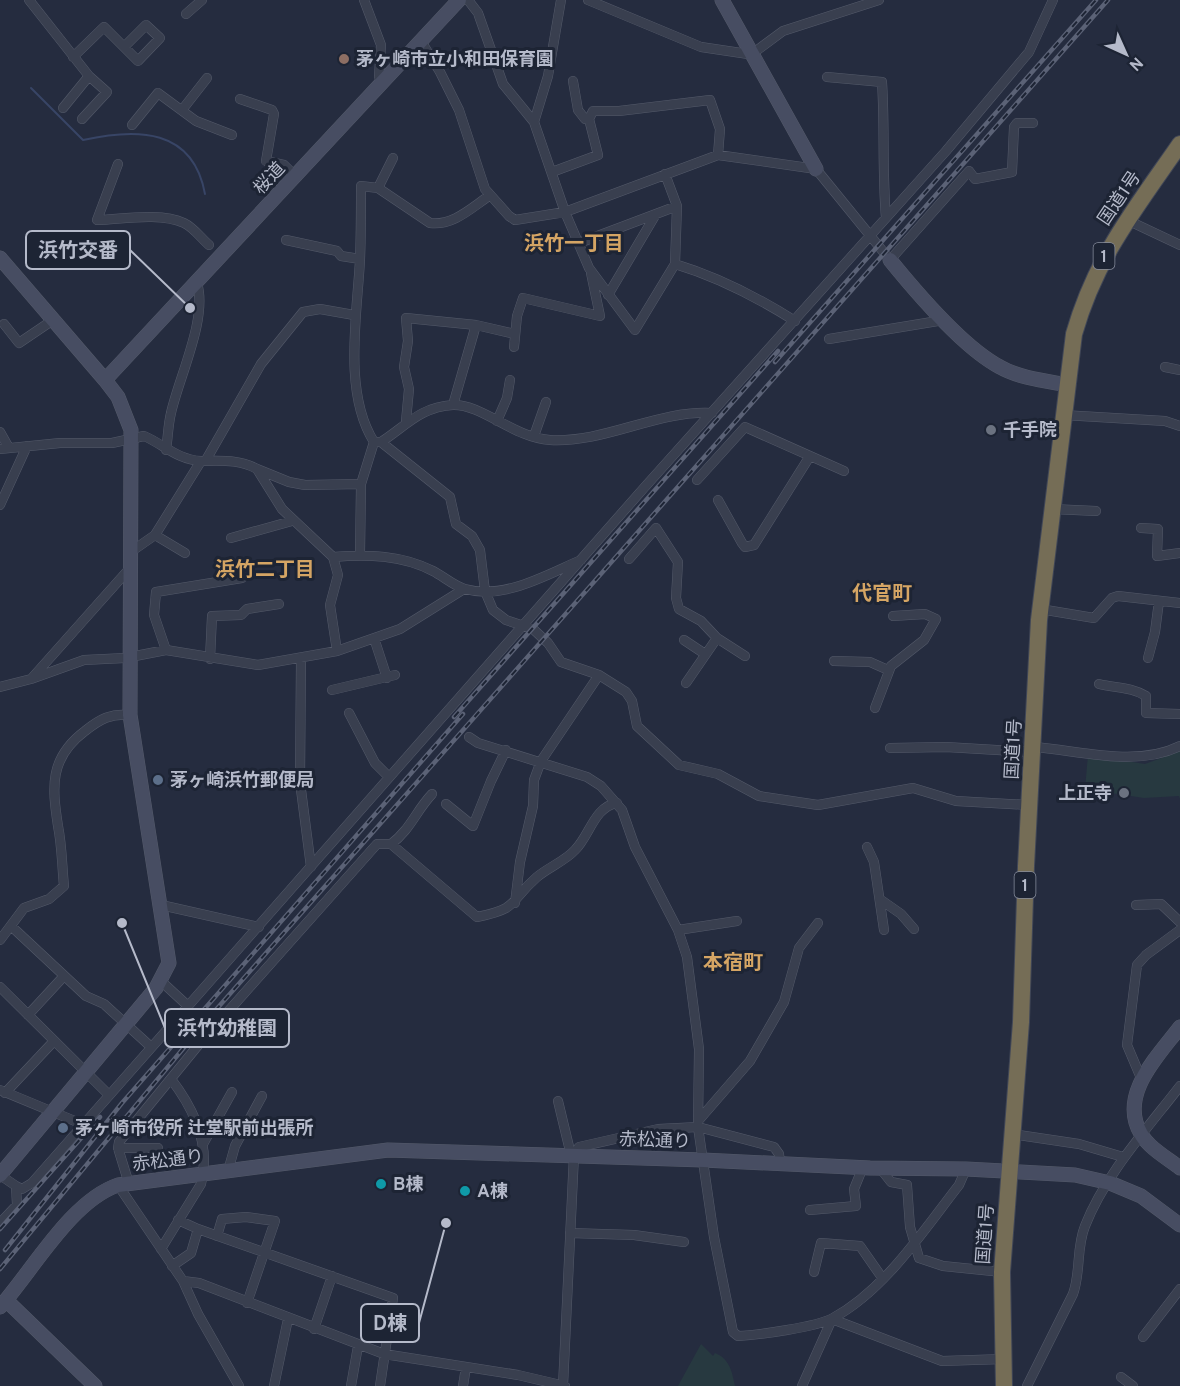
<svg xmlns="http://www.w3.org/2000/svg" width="1180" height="1386" viewBox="0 0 1180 1386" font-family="Overpass,'Noto Sans JP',sans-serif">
	<rect width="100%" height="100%" fill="#252c3f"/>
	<path fill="#273940" d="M1180,751V799L1179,796L1144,798L1085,789L1088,755L1145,764Z
		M701,1344L713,1356L715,1353C730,1359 732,1372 735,1386H678Z"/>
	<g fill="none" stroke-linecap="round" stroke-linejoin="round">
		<path stroke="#384566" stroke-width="2" d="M31,88L83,140C137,128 193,128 205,194"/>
		<defs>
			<path id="street" d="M29,0L89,76L107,92L82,119
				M364,0L381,45L379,76L381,84
				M468,0L478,13L503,84L534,122L565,212L589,268L635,330L675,264L677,206L665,174
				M588,0L701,47L748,54H752L783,31L879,0
				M186,14L202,0
				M421,41L440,72L459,110L485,189L509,216L515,220L565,212L718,155L816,169L890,260L969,171L975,179L1012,172L1014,127L1017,123H1033
				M73,57L104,27L138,61L160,38L146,25L124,47
				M827,77L882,82C885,128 882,172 886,218
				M573,81L578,110L585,119H589L593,111H619L710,100L720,129L718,155
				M240,99L272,110L274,114L266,161L284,165L295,176
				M63,108L89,76
				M182,110L207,78
				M534,122L548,76L561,0
				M132,125L158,93L196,121L232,135
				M118,164L97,220C123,219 160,212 184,223C193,227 201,238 209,245
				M552,172L598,155L589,119
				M378,188L393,158
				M489,196C471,208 453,226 430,223L378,188L361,186C361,211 361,236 360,260C357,316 343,393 374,442H381L450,497L456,524L472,536L480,550L485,591L493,610L506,620L533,629L548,643L561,662L599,675L626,692L632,701L637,726L679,765L718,774L759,796L818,805L913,788L956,801L1029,805
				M1127,220L1180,245
				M286,240L337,251L341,256L360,259
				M579,243L677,206
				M675,264C718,277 757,297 795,321
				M608,295L656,214
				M4,324L19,343L53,320
				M829,339L944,320
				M514,347L517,316L523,298L600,316L591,273
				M1165,367L1180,370
				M453,405L476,325
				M1063,415L1165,421L1180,426
				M406,421L409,389L404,367L408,341L406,318L476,325L515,334
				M497,421L507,398L510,380
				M0,432L9,448
				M534,436L546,402
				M381,442C406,426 420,407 453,405C482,404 514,438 550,440C606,443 657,410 712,413
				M0,449L60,443H112L144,436C163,444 178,460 201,461C221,461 239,459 257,469L282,509L333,557C367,554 402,555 433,571C443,576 454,586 465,589C504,600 546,575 581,560
				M166,450C168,438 168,425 171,413C179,377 208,318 197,283
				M206,460L261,364L303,312L320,309L354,315
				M257,469L289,482L305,485L361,484
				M697,480L745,427L844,471
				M718,500L742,543L745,547L754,545L810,456
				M0,505L27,446
				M1052,509L1096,511
				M1141,528L1158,529L1157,556L1180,553
				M155,535L185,553
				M231,538L292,521
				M132,551L155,535L201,461
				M360,555L361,484L374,442
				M333,557L338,575L330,605L337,651
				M629,559L656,528L678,562L676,598L679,609L701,621L717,638L745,656
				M1040,609L1094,618L1112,598L1118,596L1180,603
				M374,638L387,678
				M684,640L705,654
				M166,650L154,615L156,592L242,578
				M301,658L300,782L311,867
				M1148,658L1155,632L1159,601
				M210,659L212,616L241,615L247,609L279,604
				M834,661L870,662L888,670
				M32,678L130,568
				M686,683L717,638
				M1099,684C1115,688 1132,687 1146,696V713L1180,714
				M0,687L31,679L84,660L125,658L166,650L258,665L337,651L400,629L464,589
				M332,690L395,675
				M875,708L891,666L924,640L936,619L925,614L893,616
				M349,713L375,763L389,777
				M469,737L478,743L587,777L601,786L622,810L635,847L678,930L687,957L699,1049L698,1127L714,1237L733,1332L738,1336C758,1335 817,1327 833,1318C885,1290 923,1231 959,1185L966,1169
				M1033,747C1079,750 1136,768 1180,746
				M890,748L946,747L1032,752
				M446,804L473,826L491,781L506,750
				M391,844C410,830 416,811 432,794
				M867,847L874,862L884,930
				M881,900L901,914L914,929
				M515,903L520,862L533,806L534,780L541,761L599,675
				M161,905L259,927
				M1136,905L1161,904L1180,922
				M11,926L86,996L104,1004L150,1046
				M678,930L737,921
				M0,940L24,908L49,899L64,886C62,866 62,846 58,826C52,787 49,758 85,731C100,719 111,713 130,715
				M162,982L188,1006L643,489L946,151L1029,52L1053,0
				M0,987L108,1094
				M28,1015L64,976
				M1141,1078L1127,1045L1137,965L1146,955L1180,930
				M0,1090L82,1124
				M5,1093L54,1041
				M558,1101L571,1155
				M698,1121L750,1061L784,1002L799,948L818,923
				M1012,1134L1079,1144L1123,1157
				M203,1144L232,1092
				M118,1148H158
				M880,1168L891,1182L907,1185L910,1227L919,1258L943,1266L1002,1272
				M228,1171L235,1146L262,1096
				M0,1175L16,1186L17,1205L0,1223
				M129,1184L118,1148L119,1142L200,1043L377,844H391L477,917C521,908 508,902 537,877C549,867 565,861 575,850C590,835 594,807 617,803
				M118,1185L183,1281L198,1314L239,1386
				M16,1186L22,1189L32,1183L188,1006
				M810,1210L856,1206L854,1189L863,1167
				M178,1220L198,1229
				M570,1233L634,1235L684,1242
				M217,1236L222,1219L246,1217L275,1221L247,1303
				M161,1249L201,1184C211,1146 194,1109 171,1079
				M172,1266L191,1253L198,1229L393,1298L380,1386
				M814,1272L821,1243L860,1246L883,1279
				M183,1281L199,1283L384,1354L518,1375L565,1386
				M832,1319L942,1361L1004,1359
				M314,1329L332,1276
				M1143,1337L1180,1289
				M1121,1377L1133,1386
				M274,1386L288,1319
				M351,1386L358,1346
				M463,1386L466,1367
				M563,1386L574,1155L579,1147L658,1129L698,1127L774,1147L779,1154L780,1163
				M802,1386L832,1319
				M1027,1386L1073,1294C1081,1272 1076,1248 1085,1226C1105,1175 1146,1130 1180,1086"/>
			<path id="secondary" d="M722,0L816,169
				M0,258L105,380L118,397L131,430L130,715L169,963L156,988L0,1175
				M890,260C916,292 964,348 1000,367C1019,378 1046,381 1068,385
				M105,380L459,0
				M1180,1027C1158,1056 1118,1095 1141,1134C1149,1148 1167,1158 1180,1168
				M6,1300L95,1386
				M0,1307C33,1270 71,1201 118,1185L388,1150L703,1160L870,1168L966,1169L1075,1175L1110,1183L1141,1196L1180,1225"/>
			<path id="highway" d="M1004,1386L1002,1272L1021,1022L1026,866L1039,620L1074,334C1096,257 1135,209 1180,144"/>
		</defs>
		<use href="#street" stroke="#545a6a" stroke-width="10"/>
		<use href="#secondary" stroke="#545a6a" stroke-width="15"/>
		<use href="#highway" stroke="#414757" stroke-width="18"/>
		<use href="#street" stroke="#393f4f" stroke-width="9"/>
		<use href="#secondary" stroke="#474d62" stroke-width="14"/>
		<use href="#highway" stroke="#756d56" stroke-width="16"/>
		<defs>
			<path id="rail" d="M775,362L1096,0
				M454,717L778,351
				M0,1229L100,1117
				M5,1250L122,1103L463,714
				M0,1269L206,1021L1108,0"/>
		</defs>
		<use href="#rail" stroke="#5b6276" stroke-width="4.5"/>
		<use href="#rail" stroke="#1d2434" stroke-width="2" stroke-dasharray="7" stroke-linecap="butt"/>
	</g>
	<circle fill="#8d6e63" stroke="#1d2434" stroke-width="2" cx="344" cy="59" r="6"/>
	<g fill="#6b7280" stroke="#1d2434" stroke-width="2">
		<circle cx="991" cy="430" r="6"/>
		<circle cx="1124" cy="793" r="6"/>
	</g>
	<g fill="#5c6f8a" stroke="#1d2434" stroke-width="2">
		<circle cx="158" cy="780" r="6"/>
		<circle cx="63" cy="1128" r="6"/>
	</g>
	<g fill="#0f9aa8" stroke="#1d2434" stroke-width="2">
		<circle cx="381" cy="1184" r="6"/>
		<circle cx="465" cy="1191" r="6"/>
	</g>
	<g text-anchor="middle" stroke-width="6" stroke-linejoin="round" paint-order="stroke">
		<g fill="#1d2434" stroke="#878d9d" stroke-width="1.5">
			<rect x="1093.5" y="243" width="21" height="26" rx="4.5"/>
			<rect x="1014.5" y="872" width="21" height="26" rx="4.5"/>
		</g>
		<g font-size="16" font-weight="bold" fill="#b5baca">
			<text x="1104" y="262">1</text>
			<text x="1025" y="891">1</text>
		</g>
		<g font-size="18" font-weight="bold" fill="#b5baca" stroke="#1d2434" text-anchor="start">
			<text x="356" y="65">茅ヶ崎市立小和田保育園</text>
			<text x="1003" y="436">千手院</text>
			<text x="170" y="786">茅ヶ崎浜竹郵便局</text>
			<text x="1112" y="799" text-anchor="end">上正寺</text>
			<text x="75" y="1134">茅ヶ崎市役所 辻堂駅前出張所</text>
			<text x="393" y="1190">B棟</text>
			<text x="477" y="1197">A棟</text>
		</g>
		<g font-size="18" fill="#b5baca" stroke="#1d2434">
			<text transform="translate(269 178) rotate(-47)" y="6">桜道</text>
			<text transform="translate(1119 198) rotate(-56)" y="6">国道1号</text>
			<text transform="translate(1013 749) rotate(-87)" y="6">国道1号</text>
			<text transform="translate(655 1140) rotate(2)" y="6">赤松通り</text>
			<text transform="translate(168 1160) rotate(-7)" y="6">赤松通り</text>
			<text transform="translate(985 1234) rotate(-86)" y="6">国道1号</text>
		</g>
		<g font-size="20" font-weight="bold" fill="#d5a564" stroke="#1d2434">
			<text x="574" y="250">浜竹一丁目</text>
			<text x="265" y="576">浜竹二丁目</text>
			<text x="882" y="600">代官町</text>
			<text x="733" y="969">本宿町</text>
		</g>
	</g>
	<path fill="none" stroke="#b5baca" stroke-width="2" d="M190 308L130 250M122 923L165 1028M446 1223L419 1323"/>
	<g fill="#b5baca" stroke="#1d2434" stroke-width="2">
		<circle cx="190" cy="308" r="6"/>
		<circle cx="122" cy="923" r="6"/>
		<circle cx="446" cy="1223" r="6"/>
	</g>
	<g fill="#1d2434" stroke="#b5baca" stroke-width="2">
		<rect x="26" y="231" width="104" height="38" rx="6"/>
		<rect x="165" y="1009" width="124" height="38" rx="6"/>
		<rect x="361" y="1304" width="58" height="38" rx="6"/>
	</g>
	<g font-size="20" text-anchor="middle" font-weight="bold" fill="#b5baca">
		<text x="78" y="257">浜竹交番</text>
		<text x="227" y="1035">浜竹幼稚園</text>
		<text x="390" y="1330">D棟</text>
	</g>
	<g transform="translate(1126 54) rotate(135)" stroke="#1d2434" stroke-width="4.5" paint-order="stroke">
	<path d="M0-4.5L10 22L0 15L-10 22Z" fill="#b5baca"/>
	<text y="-9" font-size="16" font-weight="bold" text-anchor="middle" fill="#b5baca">N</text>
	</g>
</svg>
